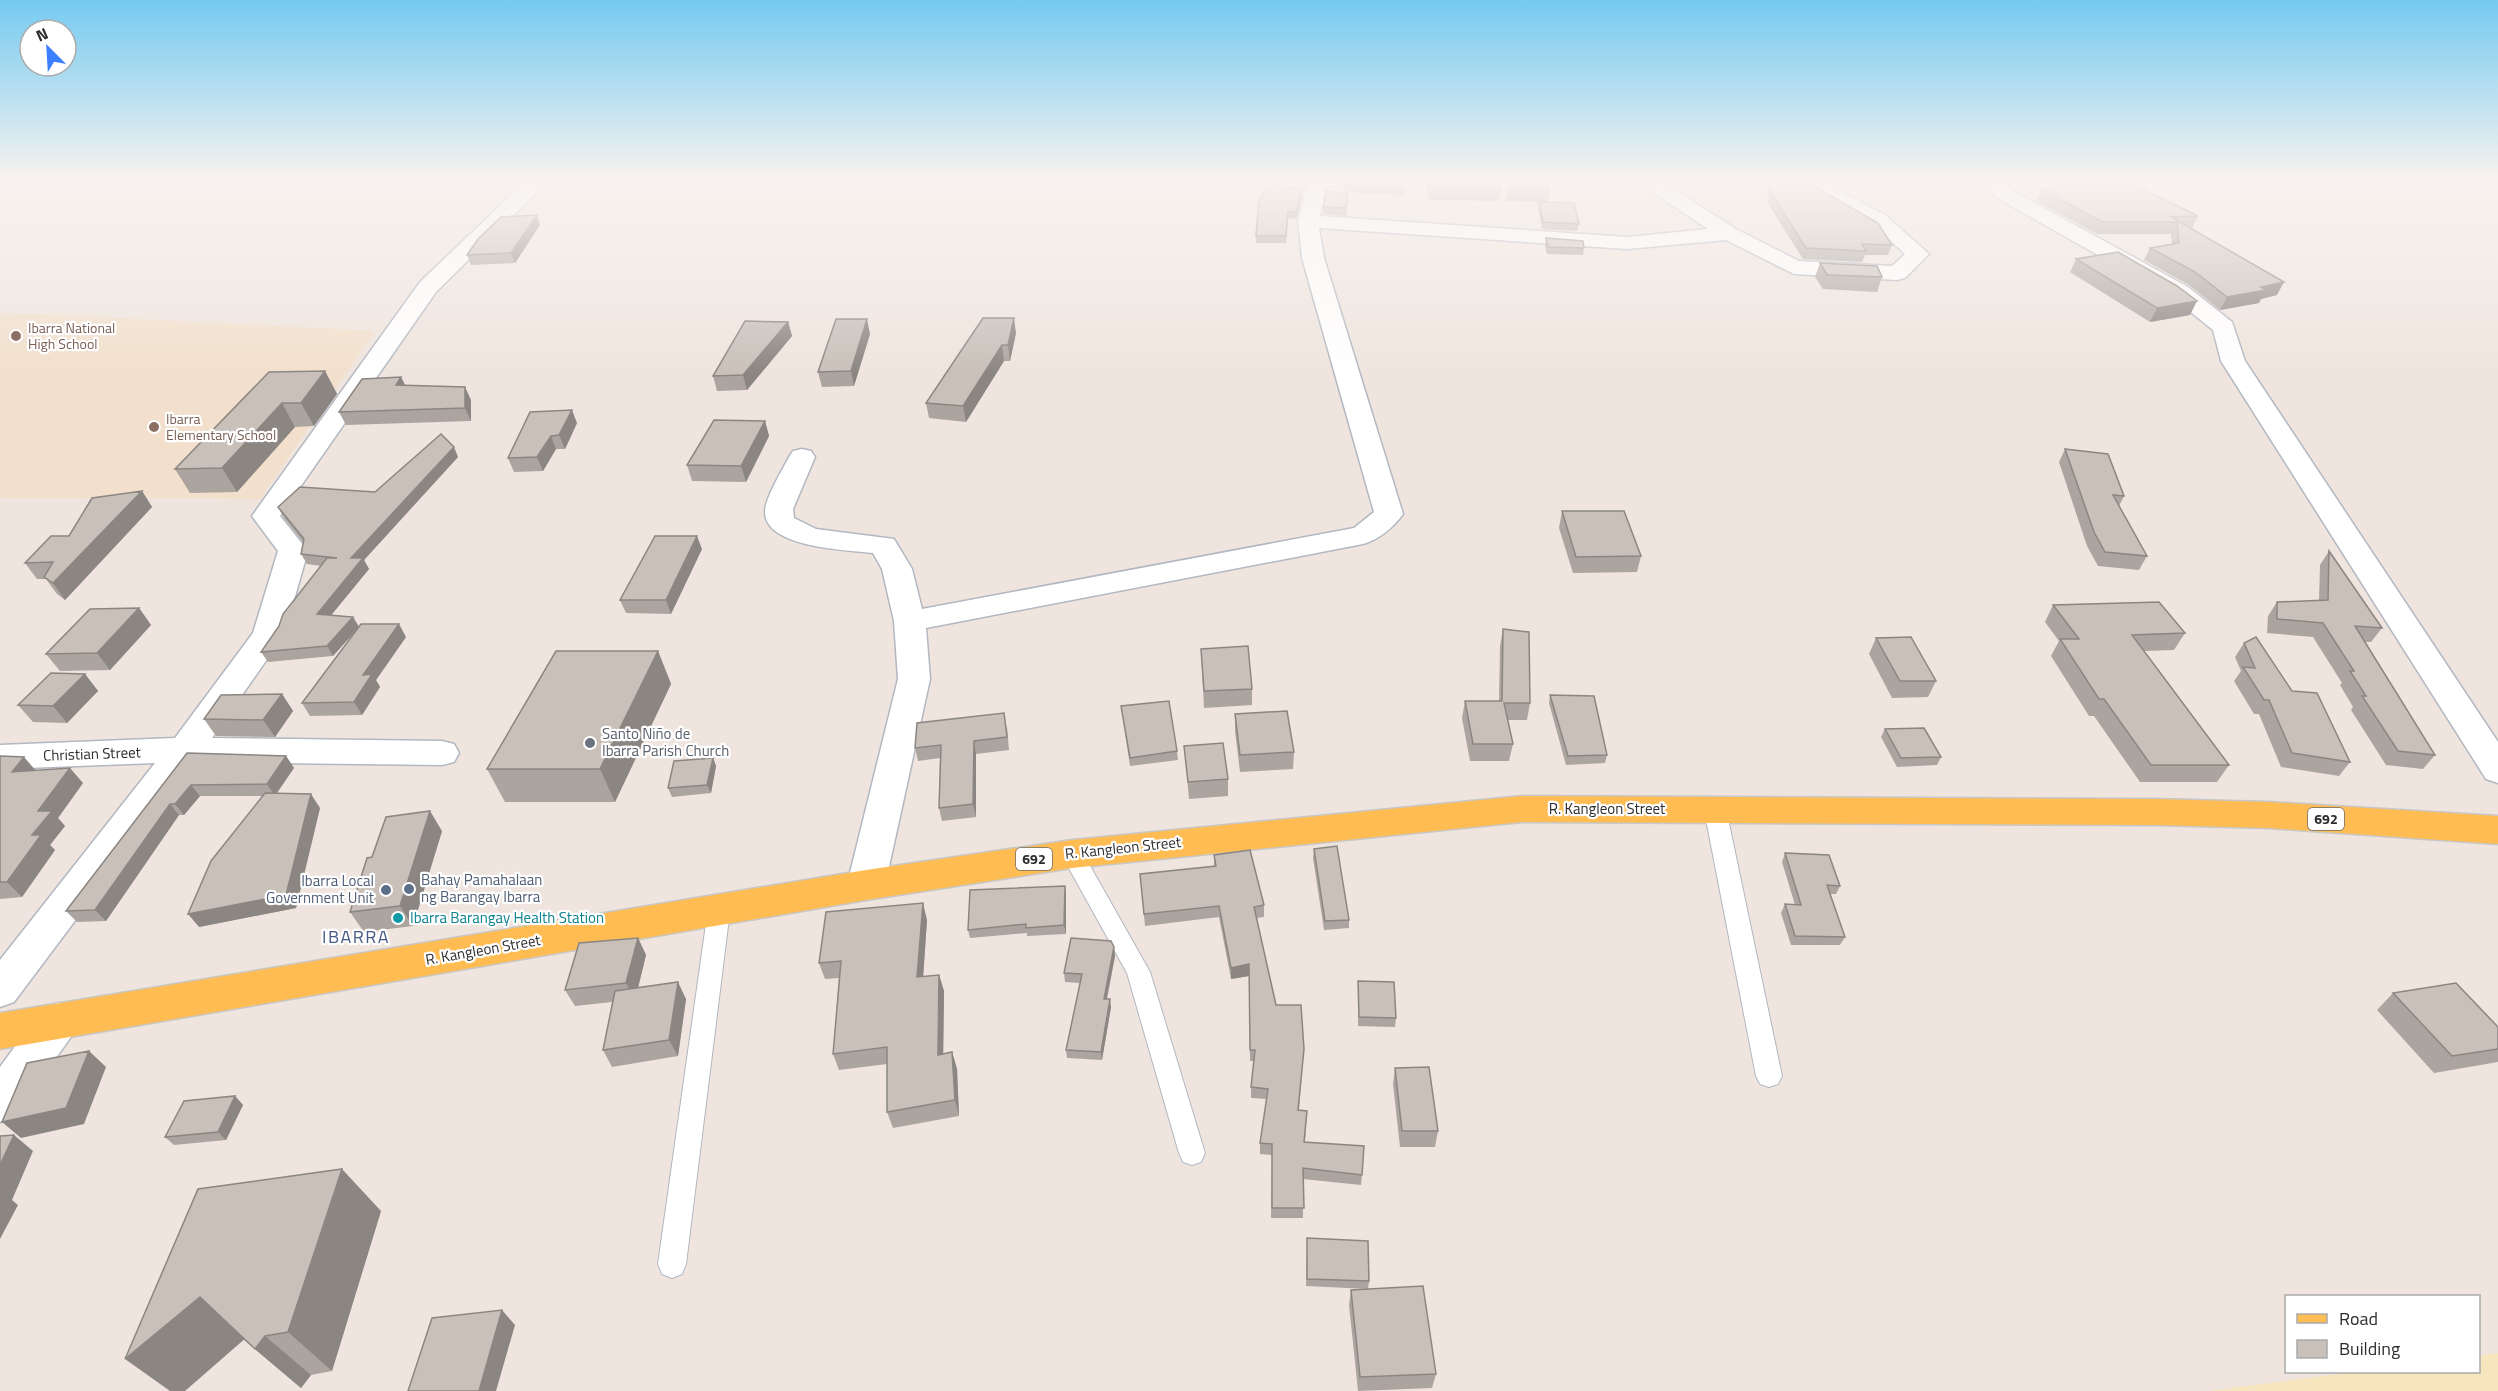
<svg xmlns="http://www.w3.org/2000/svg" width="2498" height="1391" viewBox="0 0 2498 1391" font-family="'Titillium Web',sans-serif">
	<rect width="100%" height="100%" fill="#efe5de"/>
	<path fill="#f2e0cc" d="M0,313L63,315L375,331L260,499L0,498Z"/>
	<path fill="#f7e5be" d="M2498,1353V1391H2209L2354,1372H2478L2479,1356Z"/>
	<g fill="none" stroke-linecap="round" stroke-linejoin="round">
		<defs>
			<path id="service" d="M1715,801L1723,803L1726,809L1782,1076L1778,1084L1769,1087L1760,1084L1756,1076L1704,809L1707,803Z
				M1072,846L1080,848L1150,972L1205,1153L1201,1162L1192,1165L1183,1162L1179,1153L1127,973L1061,854L1064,848Z
				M719,901L727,904L730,910L686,1264L682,1274L672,1278L662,1274L658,1264L708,910L711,904Z"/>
			<path id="minor" d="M528,179H550L436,292L280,516L308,551L284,635L212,738L442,741L454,744L459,753L454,762L442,765L194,762L14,1002L0,1007V960L155,763L0,769V745L175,738L253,633L278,551L252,516L420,282Z
				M1317,179H1347L1344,183L1326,189L1320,216L1627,237L1708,229L1633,179H1657L1736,229L1799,261L1892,266L1905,254L1871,223L1791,179H1817L1885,215L1929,254L1905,278L1897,280L1794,274L1726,240L1627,249L1319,228L1324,258L1403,514C1394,527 1378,540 1363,544L926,628L930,679L885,885L879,895L866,900L853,895L847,885L898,679L894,621L882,569L873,553C848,550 765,548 765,512C765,498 782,471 789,457L793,451L802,449L811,451L815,457L793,509L794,518L816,529L894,539L912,569L922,609L1354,528L1374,512L1302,258L1298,221L1307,186Z
				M1979,179H2001L2013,191L2188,287L2232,322L2245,361L2498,742V783L2486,779L2221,361L2213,330L2172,297L1999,199Z
				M58,1003L73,1008L79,1021L73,1034L15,1116L0,1122V1067L43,1008Z"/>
			<path id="primary" d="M1522,796L2155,799L2268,802L2498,816V844L2268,828L2155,825L1522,822L1072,868L866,900L0,1049V1013L866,870L1072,840Z"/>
		</defs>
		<use href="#service" stroke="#b2b7c1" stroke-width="2"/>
		<use href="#minor" stroke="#b2b7c1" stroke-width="3"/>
		<use href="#primary" stroke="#c8c8c8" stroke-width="3"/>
		<use href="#service" fill="#fff" fill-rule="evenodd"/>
		<use href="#minor" fill="#fff" fill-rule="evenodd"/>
		<use href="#primary" fill="#ffbc53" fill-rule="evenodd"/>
	</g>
	<path fill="#aca59f" d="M1343,179L1404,190V196L1347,192L1342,186Z
		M1423,179H1502L1500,201L1429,200Z
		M1769,179H1802L1892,245L1888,255H1865L1862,262L1803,259L1767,202Z
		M1508,188L1550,189L1548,202L1506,201Z
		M2041,189L2198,216L2192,228H2190L2277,295L2261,299L2259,303L2220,310L2189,285L2144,260L2150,248L2172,244L2171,234H2097L2036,201Z
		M1348,194L1346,216L1323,214V207Z
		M1302,196L1296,219L1288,218L1286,243H1256V236Z
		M1539,202L1579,224L1577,231L1542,229L1538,209Z
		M540,225L515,263L471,265L467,255Z
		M1546,238L1584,248L1583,255L1547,254L1545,246Z
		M2076,259L2190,315L2150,322L2070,272Z
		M1820,263L1882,277L1877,292L1823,289L1815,277Z
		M788,322L792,336L747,390L717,391L713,376Z
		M1016,333L1010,361H1004L966,422L929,418L926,403Z
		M870,334L854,386L822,387L818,372Z
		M325,371L337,394L314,426L295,427L237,492L190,493L175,469Z
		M401,377L405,385L471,400V421L346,425L339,412Z
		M765,421L769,436L746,482L692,481L687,465Z
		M577,423L565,449H556L543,471L514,472L508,458Z
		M2065,449L2124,496L2119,506L2147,556L2139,570L2098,566L2087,546L2059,462Z
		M458,457L364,560L369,569L331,615L353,617L359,627L333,656L268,662L261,652L321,566L307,564L301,554L303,542L284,518L278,507L375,492Z
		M142,491L152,507L65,600L57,594L46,579H37L25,563Z
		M1562,511L1641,556L1637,572L1573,573L1559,528Z
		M702,549L671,614L626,613L620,600Z
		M2329,551L2382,628L2371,642H2365L2435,755L2423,769L2386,765L2351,710L2353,707L2340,685L2342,683L2313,637L2267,633L2268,616L2277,602L2319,601L2320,565Z
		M2053,605L2185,633L2174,650L2144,651L2229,765L2217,782H2140L2094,716H2089L2051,656L2059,641L2045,622Z
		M139,608L151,625L110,670L60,671L46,654Z
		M1503,629L1530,703L1527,720H1507L1513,744L1509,761H1470L1462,718L1465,701H1499L1500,646Z
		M406,637L376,680L380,687L362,715L310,716L302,703Z
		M1876,638L1936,681L1928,697L1892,698L1869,654Z
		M2244,643L2292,691L2350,762L2339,776L2281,767L2259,714H2254L2234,681L2241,671L2235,657Z
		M1201,649L1252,689V705L1204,708Z
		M658,651L671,684L615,802H505L487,769Z
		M85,674L98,691L67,723L33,722L18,705Z
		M282,694L293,711L275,737L216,736L204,719Z
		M1550,695L1607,755L1605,763L1566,765L1549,703Z
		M1121,706L1177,751L1178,760L1130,766Z
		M1235,714L1294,752L1293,769L1240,772L1235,731Z
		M1007,727L1009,750L976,754V817L942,821L939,808L940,758L918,761L915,748Z
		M1885,729L1941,757L1937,765L1897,767L1881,737Z
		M1184,746L1228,779V796L1189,799Z
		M187,753L286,756L294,768L276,793L320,808L296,908L199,927L263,796H200L184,815H179L106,921L77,922L66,911Z
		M0,756L36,770L83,783L58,818L65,826L50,845L55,850L22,897L0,899Z
		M713,758L716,766L711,793L672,797L668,788Z
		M442,831L413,926L364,932L350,912Z
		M1314,849L1349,920V928L1324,930L1313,858Z
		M1785,853L1840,886L1836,894H1830L1845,937L1840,945H1791L1781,913L1785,904L1795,905L1782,862Z
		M1214,855L1264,905V917L1257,918L1276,1005L1304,1049L1299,1110L1307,1111L1305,1142L1362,1175L1361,1185L1303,1179V1218H1271L1272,1155L1260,1154V1143L1267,1099L1251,1098V1087L1254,1061H1250L1249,976L1231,979L1219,917L1145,926L1140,874L1214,867Z
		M1066,894V934L1027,936V933L970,938L968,930Z
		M927,920L923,977L939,975L944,991L943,1054L952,1052L957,1069L959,1116L893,1128L887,1112V1064L839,1070L833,1054L839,978L825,979L819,963Z
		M638,938L646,955L638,988L686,999L678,1056L612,1067L603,1050L612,1002L575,1006L565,990Z
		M1114,947L1115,956L1107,999L1111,1007L1102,1060L1067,1058L1066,1050L1080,983L1065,982L1064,973Z
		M1358,981L1396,1018L1395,1027L1358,1026Z
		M2393,993L2498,1027V1062L2434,1073L2377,1010Z
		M1395,1068L1438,1131L1435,1147H1400L1393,1084Z
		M235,1096L243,1105L226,1140L174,1145L165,1137Z
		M381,1211L332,1371L311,1375L301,1388L244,1340Z
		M1307,1238L1369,1281L1368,1289L1436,1374L1432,1388L1358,1391L1349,1305L1351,1290L1368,1289L1306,1286Z"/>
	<path fill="#8c8682" d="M1302,189V196L1296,219V212Z
		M537,215L540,225L515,263L511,253Z
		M2284,282L2277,295L2261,299L2259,303L2220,310L2227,297L2261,287Z
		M2197,301L2190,315L2150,322L2157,308Z
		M1014,318L1016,333L1010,361L1008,345Z
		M867,319L870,334L854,386L851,371Z
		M788,322L792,336L747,390L743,375Z
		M1002,345L1004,361L966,422L963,406Z
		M325,371L337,394L314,426L301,403Z
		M401,377L408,391L396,385Z
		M465,387L471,400V421L465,408Z
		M282,403L295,427L237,492L222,468Z
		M572,410L577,423L565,449L559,435Z
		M765,421L769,436L746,482L741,466Z
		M551,436L556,449L543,471L537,457Z
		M454,447L458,457L364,560L369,569L324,624L317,614L351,558Z
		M142,491L152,507L65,600L53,583Z
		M697,536L702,549L671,614L666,600Z
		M139,608L151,625L110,670L97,653Z
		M353,617L359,627L333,656L327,646Z
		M399,624L406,637L376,680L380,687L362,715L354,702L363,675Z
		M658,651L671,684L615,802L600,769Z
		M85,674L98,691L67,723L53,706Z
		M282,694L293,711L275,737L263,720Z
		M974,741L976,754V817L973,804Z
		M286,756L294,768L275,796L267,784Z
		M24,757L37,772H12Z
		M713,758L716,766L711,793L707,785Z
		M70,768L83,783L58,818L65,826L50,845L55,850L22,897L7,882L32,835L38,811Z
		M191,785L200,796L184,815L175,804Z
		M311,794L320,808L296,908L199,927L188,914Z
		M170,804L179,815L106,921L95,910Z
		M430,811L442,831L413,926L400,906Z
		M1065,886L1066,894V934L1064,925Z
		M923,903L927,920L922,994L917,977Z
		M638,938L646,955L635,1000L626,983Z
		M1114,947L1115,956L1105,1007L1104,999Z
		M1249,964V976L1231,979V968Z
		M939,975L944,991L943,1071L938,1055Z
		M678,982L686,999L678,1056L669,1040Z
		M1110,999L1111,1007L1102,1060L1101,1052Z
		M89,1051L106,1067L84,1124L21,1138L2,1122Z
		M952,1052L957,1069L959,1116L955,1100Z
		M235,1096L243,1105L226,1140L218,1132Z
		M14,1135L33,1151L12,1200L18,1205L0,1239V1165Z
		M342,1169L381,1211L332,1371L288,1332Z
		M200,1297L247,1337L185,1391H170L125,1359Z
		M502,1310L515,1325L496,1391H479Z
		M265,1336L311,1375L301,1388L255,1349Z"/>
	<path fill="#c8c0b9" stroke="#8c8682" stroke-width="1.5" d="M1343,179H1396L1404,190L1348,185Z
		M1428,179H1502L1501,188L1430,187Z
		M1512,179H1548L1550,189L1508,188Z
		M1770,179H1802L1878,223L1892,245L1862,244L1866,251L1806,248L1770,192Z
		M2090,179H2122L2198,216L2171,217L2284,282L2261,287L2266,290L2227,297L2195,272L2150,248L2179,243L2177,222H2102L2041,189Z
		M1268,185L1302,189L1296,212L1288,211L1286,236H1256L1259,201Z
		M1326,191L1348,194L1346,208L1323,207Z
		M1539,202L1574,203L1579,224L1543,222Z
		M537,215L511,253L467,255L478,239L501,217Z
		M1546,238L1583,241L1584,248L1548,247Z
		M2118,252L2177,286L2197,301L2157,308L2076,259Z
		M1820,263L1877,266L1882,277L1827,275Z
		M983,318H1014L1008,345H1002L963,406L926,403Z
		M836,319H867L851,371L818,372Z
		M745,321L788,322L743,375L713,376Z
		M325,371L301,403H282L222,468L175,469L269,372Z
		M401,377L396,385L465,387V408L339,412L362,379Z
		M572,410L559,435L551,436L537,457L508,458L530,412Z
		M714,420L765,421L741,466L687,465Z
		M441,434L454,447L351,558H363L317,614L353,617L327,646L261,652L279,626L283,614L327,558H337L301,554L304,539L278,507L300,487L375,492Z
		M2065,449L2108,454L2124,496L2113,495L2147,556L2105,552L2094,532Z
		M142,491L53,583L44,577L53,562L25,563L51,536H69L92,498Z
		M1562,511H1624L1641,556L1576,557Z
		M655,536H697L666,600H620Z
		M2329,551L2382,628L2355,626L2435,755L2398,751L2362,696H2366L2350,671H2354L2323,623L2277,619V602L2328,600Z
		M2159,602L2185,633L2132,635L2229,765H2151L2104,699H2099L2060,639H2079L2053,605Z
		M139,608L97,653L46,654L90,609Z
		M361,624H399L363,675L372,674L354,702L302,703Z
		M1503,629L1529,632L1530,703H1504L1513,744H1473L1465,701H1502Z
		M1911,637L1936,681H1900L1876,638Z
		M2256,637L2292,691L2317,693L2350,762L2292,753L2269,700H2264L2243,667L2255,668L2244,643Z
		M1248,646L1252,689L1204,691L1201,649Z
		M556,651H658L600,769H487Z
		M51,673L85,674L53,706L18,705Z
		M282,694L263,720L204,719L221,695Z
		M1550,695L1594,696L1607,755L1568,756Z
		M1169,701L1177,751L1130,758L1121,706Z
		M1287,711L1294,752L1240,755L1235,714Z
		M1004,713L1007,737L974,741L973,804L939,808L941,745L915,748L917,723Z
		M1924,728L1941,757L1901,758L1885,729Z
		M1223,743L1228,779L1188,782L1184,746Z
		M187,753L286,756L267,784L191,785L175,804H170L95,910L66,911Z
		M0,756L24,757L12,772L70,768L38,811H52L32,835H41L7,882H0Z
		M713,758L707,785L668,788L674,761Z
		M265,793L311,794L286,895L188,914L211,861Z
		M430,811L400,906L350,912L367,858L372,857L386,817Z
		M1337,846L1349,920L1325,921L1314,849Z
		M1250,850L1264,905L1254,907L1276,1005H1301L1304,1049L1298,1110L1307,1111L1304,1142L1364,1146L1362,1175L1303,1168L1304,1208H1272V1144L1260,1143L1268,1089L1251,1087L1255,1050H1250L1249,964L1231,968L1219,906L1144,914L1140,874L1216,866L1214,855Z
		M1785,853L1829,855L1840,886L1827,885L1845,937L1795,936L1785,904L1801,905Z
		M1065,886L1064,925L1026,928V924L968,930L970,890Z
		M923,903L917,977L939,975L938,1055L952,1052L955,1100L887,1112V1047L833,1054L841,961L819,963L826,912Z
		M638,938L626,983L565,990L579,943Z
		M1071,938L1111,941L1114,947L1104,999H1110L1101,1052L1066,1050L1082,974L1064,973Z
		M1358,981L1394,982L1396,1018L1359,1017Z
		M678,982L669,1040L603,1050L615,991Z
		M2456,983L2498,1027V1049L2452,1056L2393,993Z
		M89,1051L66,1108L2,1122L27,1063Z
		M1429,1067L1438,1131H1402L1395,1068Z
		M235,1096L218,1132L165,1137L184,1101Z
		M14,1135L0,1165V1136Z
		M342,1169L288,1332L265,1336L255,1349L200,1297L125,1359L198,1189Z
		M1307,1238L1368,1241L1369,1281L1307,1279Z
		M1423,1286L1436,1374L1360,1377L1351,1290Z
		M502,1310L479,1391H408L432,1318Z"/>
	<linearGradient id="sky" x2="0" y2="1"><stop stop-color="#74caf0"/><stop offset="0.48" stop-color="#f8f3f0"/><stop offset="1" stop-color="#f8f3f0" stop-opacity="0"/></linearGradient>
	<rect width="2498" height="374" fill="url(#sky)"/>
	<g fill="#8d6e63" stroke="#fff" stroke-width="2">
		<circle cx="16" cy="336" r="6"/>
		<circle cx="154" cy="427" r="6"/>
	</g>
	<circle fill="#6b7280" stroke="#fff" stroke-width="2" cx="590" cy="743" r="6"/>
	<g fill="#5c6f8a" stroke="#fff" stroke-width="2">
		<circle cx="409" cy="889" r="6"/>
		<circle cx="386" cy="890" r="6"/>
	</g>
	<circle fill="#0f9aa8" stroke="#fff" stroke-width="2" cx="398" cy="918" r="6"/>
	<g text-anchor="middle" stroke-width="4.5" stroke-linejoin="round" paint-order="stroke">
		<g font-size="14" fill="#785e54" stroke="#fff" text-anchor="start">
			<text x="28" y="333">Ibarra National<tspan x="28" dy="16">High School</tspan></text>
			<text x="166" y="424">Ibarra<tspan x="166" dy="16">Elementary School</tspan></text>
		</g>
		<g fill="#fff" stroke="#6c6c6c" stroke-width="1.5">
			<rect x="2308" y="808" width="36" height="22" rx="4.5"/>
			<rect x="1016" y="848" width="36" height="22" rx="4.5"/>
		</g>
		<g font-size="14" font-weight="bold" fill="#2d2d2d">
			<text x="2326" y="824">692</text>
			<text x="1034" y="864">692</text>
		</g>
		<g font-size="15" fill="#5b616d" stroke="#fff" text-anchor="start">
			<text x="602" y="739">Santo Niño de<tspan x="602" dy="17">Ibarra Parish Church</tspan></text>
		</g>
		<g font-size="15" fill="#2d2d2d" stroke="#fff">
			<text transform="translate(92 754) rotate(-2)" y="5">Christian Street</text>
			<text x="1607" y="814">R. Kangleon Street</text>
			<text transform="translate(1123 848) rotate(-6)" y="5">R. Kangleon Street</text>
			<text transform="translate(483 950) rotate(-10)" y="5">R. Kangleon Street</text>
		</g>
		<g font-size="15" fill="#4e5e75" stroke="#fff" text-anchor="start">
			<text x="421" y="885">Bahay Pamahalaan<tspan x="421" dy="17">ng Barangay Ibarra</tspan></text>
			<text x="374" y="886" text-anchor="end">Ibarra Local<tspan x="374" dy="17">Government Unit</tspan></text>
		</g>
		<g font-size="15" fill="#0d838f" stroke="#fff" text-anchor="start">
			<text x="410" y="923">Ibarra Barangay Health Station</text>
		</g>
		<g font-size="18" letter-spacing="1.5" fill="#475b83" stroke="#fff">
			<text x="356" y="943">IBARRA</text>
		</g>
	</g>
	<rect x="2285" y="1295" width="195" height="78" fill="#ffffff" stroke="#ababab" stroke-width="1.5"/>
	<rect x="2297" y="1314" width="30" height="9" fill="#ffbc53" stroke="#ababab" stroke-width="1.5"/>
	<text x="2339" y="1325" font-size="18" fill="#2d2d2d">Road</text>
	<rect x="2297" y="1340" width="30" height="18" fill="#c8c0b9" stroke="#ababab" stroke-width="1.5"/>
	<text x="2339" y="1355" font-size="18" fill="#2d2d2d">Building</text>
	<g transform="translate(48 48) rotate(336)"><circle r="28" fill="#ffffff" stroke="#ababab" stroke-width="1.5"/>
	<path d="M0-4.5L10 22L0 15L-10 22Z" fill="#3b7eff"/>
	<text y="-9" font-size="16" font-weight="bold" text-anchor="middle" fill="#2d2d2d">N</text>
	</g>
</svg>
